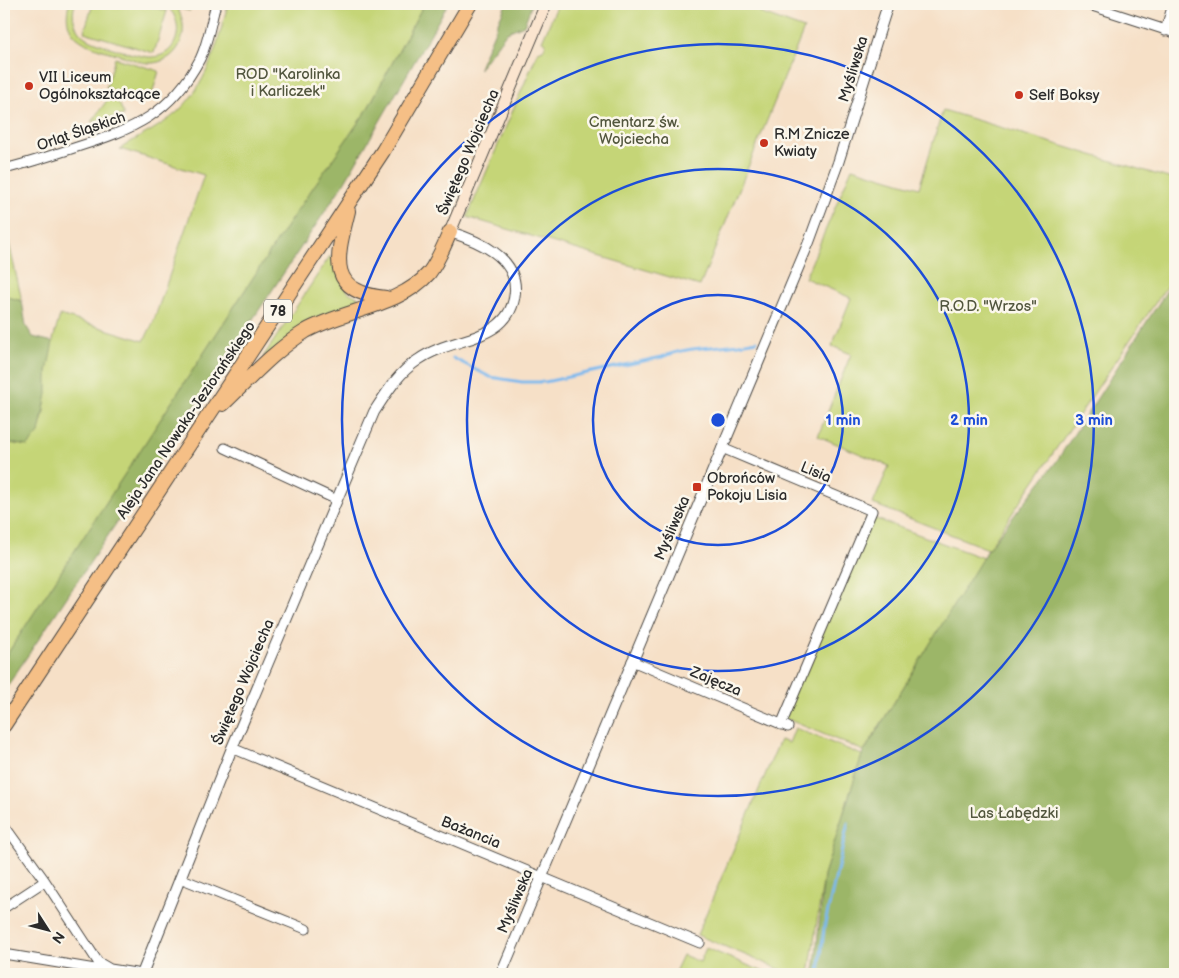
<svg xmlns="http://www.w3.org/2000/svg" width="1179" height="978" viewBox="0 0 1179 978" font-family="'Balsamiq Sans',sans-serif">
	<rect width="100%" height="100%" fill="#fbf7ec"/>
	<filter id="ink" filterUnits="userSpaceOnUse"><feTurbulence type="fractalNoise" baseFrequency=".02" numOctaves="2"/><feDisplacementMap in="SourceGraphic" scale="10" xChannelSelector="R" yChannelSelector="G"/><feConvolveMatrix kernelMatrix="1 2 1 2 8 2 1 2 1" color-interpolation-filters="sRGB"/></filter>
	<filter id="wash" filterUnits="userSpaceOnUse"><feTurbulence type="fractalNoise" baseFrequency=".0096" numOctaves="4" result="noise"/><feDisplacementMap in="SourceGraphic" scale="20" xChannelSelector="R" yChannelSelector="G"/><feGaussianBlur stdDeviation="1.12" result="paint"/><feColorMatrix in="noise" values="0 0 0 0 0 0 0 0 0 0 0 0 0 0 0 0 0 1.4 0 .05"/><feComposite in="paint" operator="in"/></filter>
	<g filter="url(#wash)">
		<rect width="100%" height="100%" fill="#f6e0c7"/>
		<path fill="#c5d577" stroke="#788051" d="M69,4H75C71,16 74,29 85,37C95,43 140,58 152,57C181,56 186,17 163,4H192L190,11L177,8C191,29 181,60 153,63C142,64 130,58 120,55C93,47 59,41 69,4Z
			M93,4H141L167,11L154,53L84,32Z
			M228,4H424L367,110L296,212L4,659V442L28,446C47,424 45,400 47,372C48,353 55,334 60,315L144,341L153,323L204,175L120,149C133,139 149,133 163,123C205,96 216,49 228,4Z
			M558,4H763L760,13L804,29L700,286L467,217L538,52L543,50L546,43L542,41Z
			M115,58L159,71L150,101L106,88Z
			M111,95L120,105L124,115L91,122Z
			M943,110L1175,180V274L988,549L873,504L889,466L818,436L851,354L832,346L851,298L805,278L852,168L919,188Z
			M4,221L22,301L4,296Z
			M330,256L348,292L365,301L263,357Z
			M868,516L983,558L864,751L782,717Z
			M795,728L862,755L824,875L809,974H791L697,935L780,740L789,743Z
			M706,948L769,974H674L683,955L700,962Z"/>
		<path fill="#9cb668" stroke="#64704a" d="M424,4H448L344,183L4,691V659L296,212L367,110Z
			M506,4H532L524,25L507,32L478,70Z
			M1175,278V974H814L824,875L862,755L988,549L1056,462Z
			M4,296L22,301L26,326L33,337L53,342L47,372V394L39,433L28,446L4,442Z"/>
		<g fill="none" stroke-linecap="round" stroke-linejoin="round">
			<path stroke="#7bb9ee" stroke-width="3" d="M453,358L490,377L522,382H545L662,357C691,345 725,348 757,341
				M819,974L824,928L848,823"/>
		</g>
	</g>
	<g filter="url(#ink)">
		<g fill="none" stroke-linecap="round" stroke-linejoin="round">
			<defs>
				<path id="minor" d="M1086,4L1175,33
					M1165,31L1173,4
					M4,169C29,163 53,155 77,147C134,129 171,114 200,59C208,43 211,21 216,4
					M225,448L337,500
					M722,448L872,511L781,725
					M632,661L788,727
					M232,748L700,943
					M4,824L45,881L98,962L110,969L142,974
					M180,878L306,929
					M4,908L45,881
					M4,954L95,969L103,967"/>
				<path id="tertiary" d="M142,974L232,748L374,412C387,392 398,373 418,360C443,342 476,342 498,325C508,317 514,305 515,292C517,257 479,241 450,232
					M501,974L809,242L838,163L888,4"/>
				<path id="secondary" d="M450,232L546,4"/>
				<path id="primary" d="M348,211C337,256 325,292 386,298
					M223,404C249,379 275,350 306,331C343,310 401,306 429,273C438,261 444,246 450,232
					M4,725L383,151L470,4"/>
			</defs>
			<use href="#minor" stroke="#494642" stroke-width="11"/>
			<use href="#tertiary" stroke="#494642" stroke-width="12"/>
			<use href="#secondary" stroke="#494642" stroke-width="13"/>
			<use href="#primary" stroke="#494642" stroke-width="16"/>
			<use href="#minor" stroke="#fff" stroke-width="9"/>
			<use href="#tertiary" stroke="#fff" stroke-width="10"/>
			<use href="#secondary" stroke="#fbe5cf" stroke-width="11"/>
			<use href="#primary" stroke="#f5bf86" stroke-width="14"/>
		</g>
	</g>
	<g fill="none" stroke="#1d4ed8" stroke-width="2.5">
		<circle cx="718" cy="420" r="125"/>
		<circle cx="718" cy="420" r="251"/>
		<circle cx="718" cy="420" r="376"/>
	</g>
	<g fill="#c8321e" stroke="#fbf7ec" stroke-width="2">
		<circle cx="29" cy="86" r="5"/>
		<circle cx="1019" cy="95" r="5"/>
		<circle cx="764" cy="143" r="5"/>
		<rect x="692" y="482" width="10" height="10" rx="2.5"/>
	</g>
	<g text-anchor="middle" stroke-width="5" stroke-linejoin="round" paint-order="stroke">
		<rect fill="#fbf7ec" stroke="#696865" stroke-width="1" x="264" y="299.5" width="28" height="23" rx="4"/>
		<g font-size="14" font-weight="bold" fill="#2b2b2b">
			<text x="278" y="316">78</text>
		</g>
		<g font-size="15" fill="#2b2b2b" stroke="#fbf7ec">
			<text transform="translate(853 69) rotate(-73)" y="5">Myśliwska</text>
			<text transform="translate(81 131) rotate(-19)" y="5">Orląt Śląskich</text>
			<text transform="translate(468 152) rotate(-67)" y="5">Świętego Wojciecha</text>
			<text transform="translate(186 420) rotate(-56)" y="5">Aleja Jana Nowaka-Jeziorańskiego</text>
			<text transform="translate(816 472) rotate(23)" y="5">Lisia</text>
			<text transform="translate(672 528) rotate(-67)" y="5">Myśliwska</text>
			<text transform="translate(716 681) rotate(23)" y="5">Zajęcza</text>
			<text transform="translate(243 682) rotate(-67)" y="5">Świętego Wojciecha</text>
			<text transform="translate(471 832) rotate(22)" y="5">Bażancia</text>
			<text transform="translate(515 901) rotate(-67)" y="5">Myśliwska</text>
		</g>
		<g font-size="15" fill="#52563e" stroke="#fbf7ec">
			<text x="288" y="79">ROD "Karolinka<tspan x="288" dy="17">i Karliczek"</tspan></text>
			<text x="634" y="127">Cmentarz św.<tspan x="634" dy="17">Wojciecha</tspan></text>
			<text x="988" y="311">R.O.D. "Wrzos"</text>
			<text x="1014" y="818">Las Łabędzki</text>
		</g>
		<g font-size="15" fill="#2b2b2b" stroke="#fbf7ec" text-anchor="start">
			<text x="39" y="82">VII Liceum<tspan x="39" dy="17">Ogólnokształcące</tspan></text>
			<text x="1029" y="100">Self Boksy</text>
			<text x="774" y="139">R.M Znicze<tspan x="774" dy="17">Kwiaty</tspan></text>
			<text x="707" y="483">Obrońców<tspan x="707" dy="17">Pokoju Lisia</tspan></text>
		</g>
	</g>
	<circle cx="718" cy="420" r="8" fill="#1d4ed8" stroke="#fbf7ec" stroke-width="2.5"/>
	<g font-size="15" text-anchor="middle" font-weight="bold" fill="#1d4ed8" stroke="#fbf7ec" stroke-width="5" stroke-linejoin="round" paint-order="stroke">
		<text x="843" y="425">1 min</text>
		<text x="969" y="425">2 min</text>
		<text x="1094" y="425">3 min</text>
	</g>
	<rect width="1179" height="978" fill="none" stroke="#fbf7ec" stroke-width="20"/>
	<g transform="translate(48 930) rotate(126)" stroke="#fbf7ec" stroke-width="4" paint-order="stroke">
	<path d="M0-4L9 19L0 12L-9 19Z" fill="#2b2b2b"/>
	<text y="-8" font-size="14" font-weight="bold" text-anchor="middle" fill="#2b2b2b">N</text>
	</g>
</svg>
